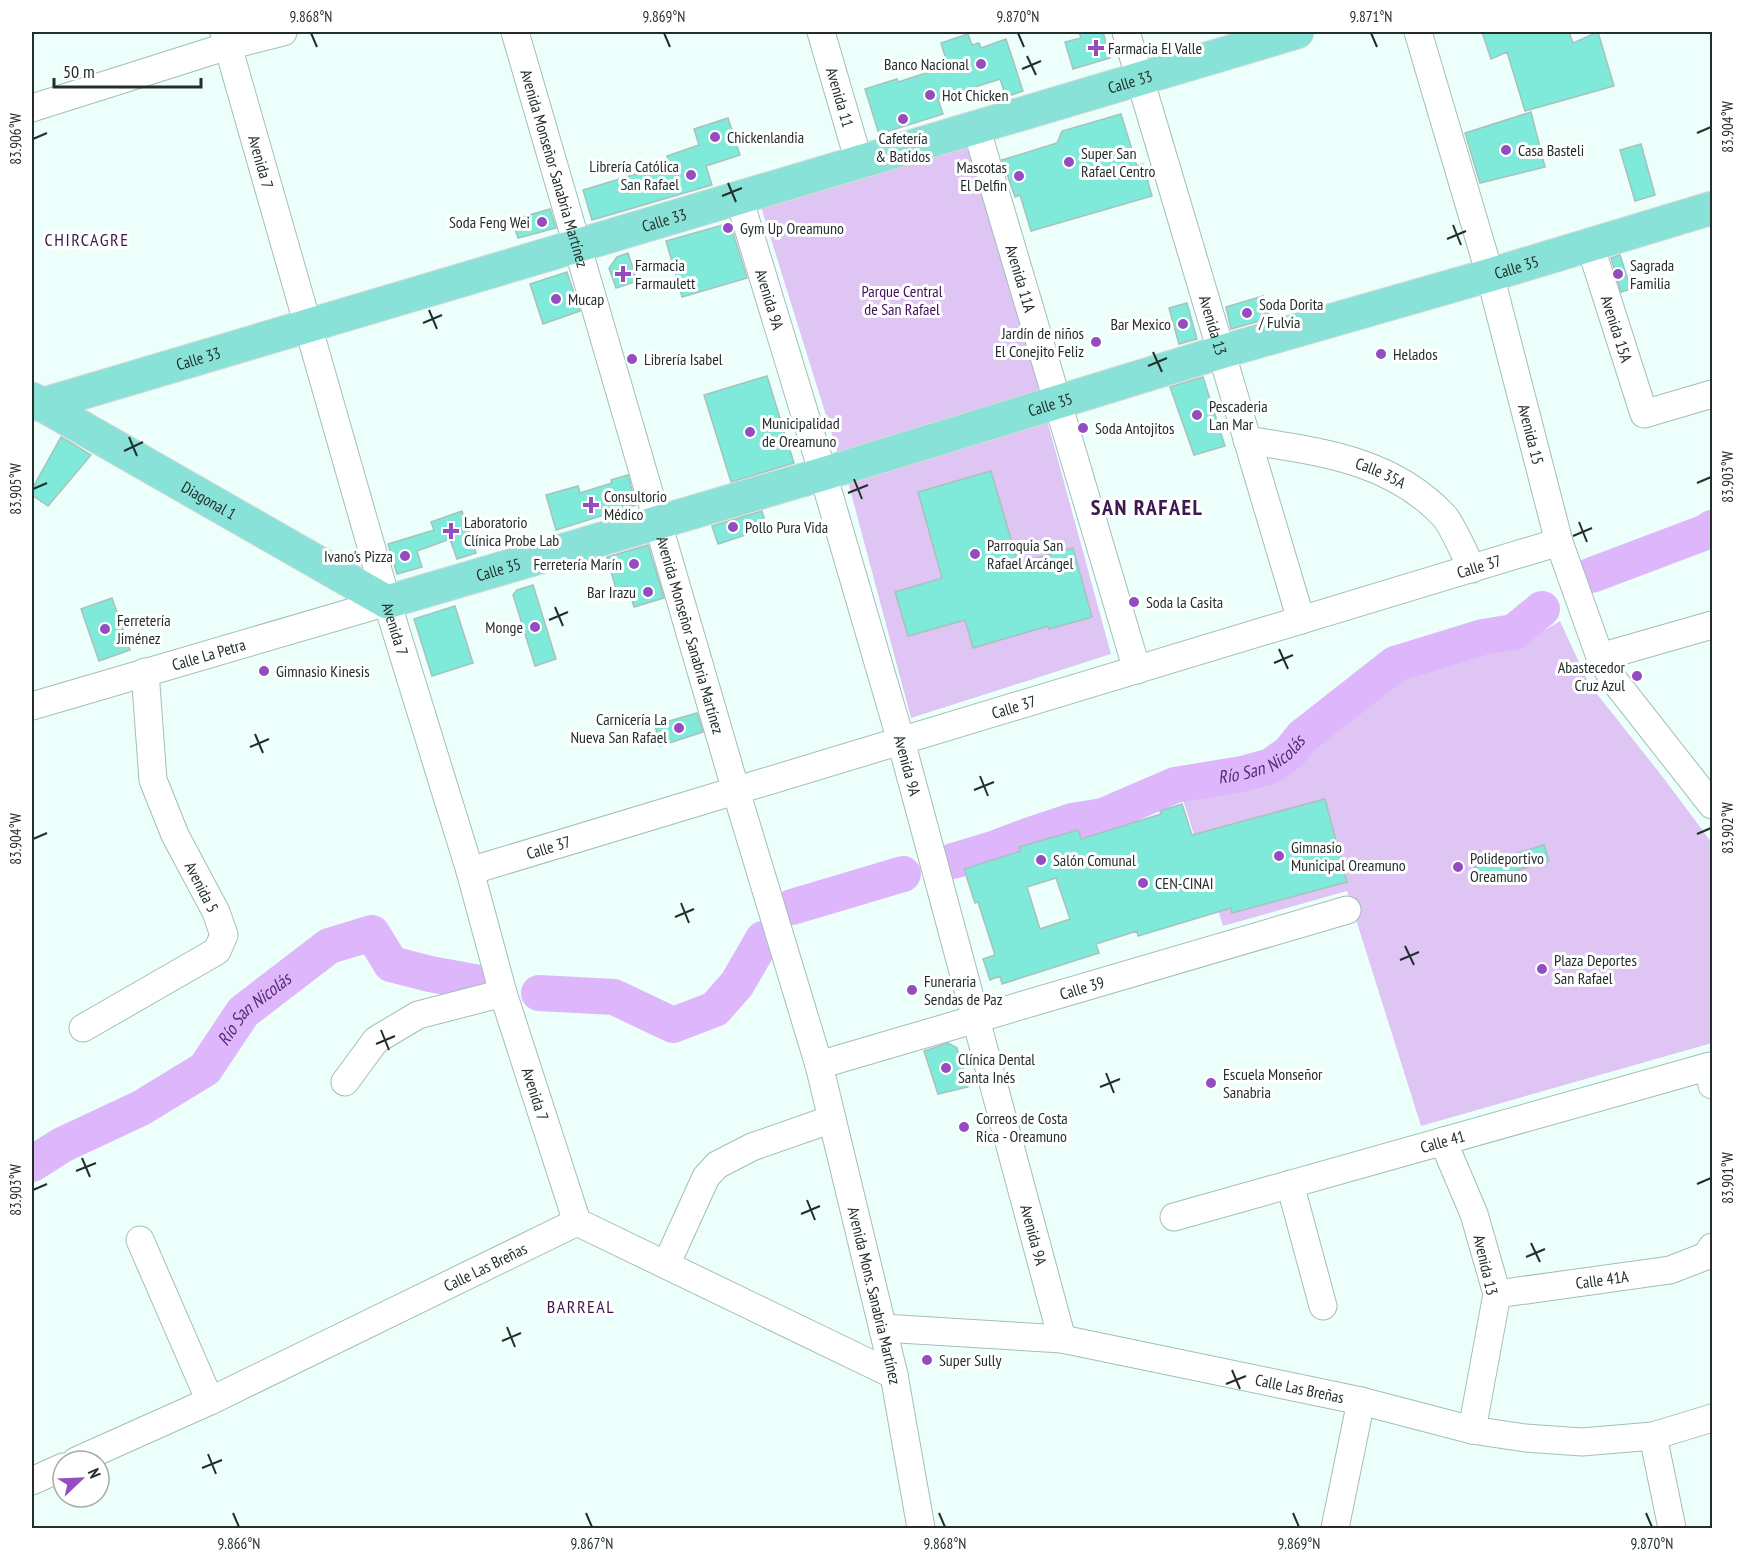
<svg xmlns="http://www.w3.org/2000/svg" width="1744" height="1560" viewBox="0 0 1744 1560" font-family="'PT Sans Narrow',sans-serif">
	<rect width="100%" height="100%" fill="#edfffb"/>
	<path fill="#dfc5f4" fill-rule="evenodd" d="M966,144L1044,394L839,457L761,207Z
		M1047,420L1111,654L911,718L847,478ZM991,471L1029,602L1028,560L1072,548L1092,616L1049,629L1042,604L973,647L965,620L942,578L918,492Z
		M1560,621L1589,684L1662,776L1712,843V1043L1421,1126L1347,891L1223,926L1183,800L1290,771L1336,717L1398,677L1489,651L1545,630Z"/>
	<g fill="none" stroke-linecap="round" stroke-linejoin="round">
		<g stroke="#ddb6fb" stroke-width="36">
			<path d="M1592,575L1706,532L1712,528"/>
			<path id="s1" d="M953,861L993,849L1030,835L1072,821L1103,816L1175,785L1242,774L1271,766L1289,753L1302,737L1395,664L1483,637L1514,632L1542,609"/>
			<path d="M792,907L903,874"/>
			<path d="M539,993L614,997L673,1025L715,1009L737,984L763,939"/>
			<path id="s2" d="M32,1164L62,1145L141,1108L205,1069L243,1012L329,946L372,933L391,964L430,974L485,984"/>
		</g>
	</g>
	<path fill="#7fead9" stroke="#a7c2bd" stroke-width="1.5" fill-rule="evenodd" d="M1079,32H1103L1110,58L1073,69L1065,42L1081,38Z
		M1482,32H1569L1573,43L1598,32L1614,86L1525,111L1507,52L1491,59Z
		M968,34L972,45L979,43L981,48L1006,39L1023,91L1006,97L1000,79L938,99L943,114L879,134L865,89L897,79L898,82L948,66L941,43Z
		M1531,112L1545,167L1480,183L1465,133Z
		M1121,114L1137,166L1143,164L1152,196L1031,231L1020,195L1015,197L1002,160L1057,143L1062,131Z
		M728,118L740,155L706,166L712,185L592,220L583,190L669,164L667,156L699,145L694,129Z
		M1641,144L1655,195L1635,201L1620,150Z
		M550,209L556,228L518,238L512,220Z
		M730,223L747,278L682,297L666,241Z
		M628,253L637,281L616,288L609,268L617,257Z
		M1620,255L1631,289L1621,292L1611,258Z
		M567,272L580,311L543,324L530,284Z
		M1263,296L1270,318L1231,329L1226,307Z
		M1187,303L1197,339L1179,344L1169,308Z
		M767,376L794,463L731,482L704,395Z
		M1203,377L1225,446L1194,455L1170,387Z
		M61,437L91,455L48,506L32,495V489Z
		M991,471L1018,563L1073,548L1092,617L1049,629L1048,626L973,648L965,620L908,636L895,592L942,578L918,492Z
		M628,475L636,505L556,530L546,495L578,486L580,493L612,483L611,480Z
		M462,511L476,553L457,559L450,539L417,551L422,567L397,574L388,544L434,530L431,522Z
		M762,511L767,528L718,544L712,526Z
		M648,545L664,598L634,607L628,586L616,589L607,557Z
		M533,585L556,659L535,666L513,595L517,590Z
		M112,598L130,650L99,661L81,609Z
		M455,606L473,663L432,676L414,619Z
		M697,713L703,732L660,746L655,725Z
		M1325,799L1347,882L1232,913L1231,908L1138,936L1137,931L1096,944L1099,953L1002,984L1000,976L990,980L983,959L995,955L978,902L975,903L964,869L1021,851L1019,847L1078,830L1081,839L1161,814L1160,811L1182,804L1192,835ZM1056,878L1070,919L1040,929L1027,887Z
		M1544,845L1549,861L1478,882L1474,867Z
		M948,1043L957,1048L968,1087L938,1094L924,1051Z"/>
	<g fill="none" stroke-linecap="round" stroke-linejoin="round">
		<defs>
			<g id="minor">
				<path id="s3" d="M224,32L387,602L470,871L503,993L577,1222"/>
				<path id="s4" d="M515,32L736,791L819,1065L894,1375L921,1528"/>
				<path id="s5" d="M821,32L859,162"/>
				<path id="s6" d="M1126,32L1301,620"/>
				<path id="s7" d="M1418,32L1490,275L1559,542L1600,657L1613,679L1712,805"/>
				<path d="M32,108L228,46L283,32"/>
				<path id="s8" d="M976,127L1137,670"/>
				<path id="s9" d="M739,198L823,474L901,741L1062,1339"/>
				<path id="s10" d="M1590,245L1644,414L1712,394"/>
				<path id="s11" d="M1247,440C1319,452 1391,459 1444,516C1453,526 1465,555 1472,569"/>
				<path d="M1600,657L1712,625"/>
				<path id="s12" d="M32,706L387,602"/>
				<path id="s13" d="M470,871L1559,542"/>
				<path d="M83,1028L217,951L224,935L216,912L175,835L153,780L145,672"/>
				<path id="s14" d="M819,1065L1347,910"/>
				<path d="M345,1082L376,1040L418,1015L503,993"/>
				<path d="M1443,1141L1474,1214L1497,1294L1472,1430"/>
				<path d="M1290,1184L1323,1306"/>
				<path id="s15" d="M1174,1217L1710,1066L1712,1085"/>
				<path d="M577,1222L894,1375"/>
				<path d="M140,1240L210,1401"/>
				<path d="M666,1265L706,1177L717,1165L752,1147L832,1119"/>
				<path id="s16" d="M1497,1294L1670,1270L1706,1256L1712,1247"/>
				<path id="s17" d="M883,1328L1062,1339L1361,1401L1472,1430L1525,1438L1582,1442L1653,1436L1712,1418"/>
				<path d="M1653,1436L1672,1528"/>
				<path id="s18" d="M76,1461L210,1401L577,1222"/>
				<path d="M32,1481L63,1467"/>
				<path d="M1335,1528L1361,1401"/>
			</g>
			<g id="major">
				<path id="s19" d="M32,399L387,602L823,474L1221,352L1490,275L1712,208"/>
				<path id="s20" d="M41,405L1297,32"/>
			</g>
		</defs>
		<use href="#minor" stroke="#a3beb9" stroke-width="29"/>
		<use href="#major" stroke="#d7d9d9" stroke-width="35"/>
		<use href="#minor" stroke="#fff" stroke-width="27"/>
		<use href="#major" stroke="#89e2d7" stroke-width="33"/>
	</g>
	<path fill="none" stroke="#232e2c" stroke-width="2" d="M311,33L317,47M664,33L670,47M1018,33L1024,47M1371,33L1377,47M1027,56L1036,75M1022,69L1041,61M1697,133L1711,127M33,139L47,133M728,183L736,202M722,196L742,188M1453,225L1461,245M1447,239L1466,231M429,310L437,329M423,323L442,315M1153,352L1162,372M1148,366L1167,358M129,437L137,456M124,451L143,442M854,479L862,499M1697,483L1711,477M33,489L47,483M848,493L868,485M1579,522L1587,542M1573,536L1592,528M555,607L563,626M549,620L568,612M1279,649L1288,669M1274,663L1293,655M255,734L263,753M250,747L269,739M980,776L988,796M974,790L994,782M1697,834L1711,828M33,839L47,833M681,903L689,923M675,917L694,909M1405,946L1414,965M1400,960L1419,952M381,1030L389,1050M376,1044L395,1036M1106,1073L1114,1093M1100,1087L1120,1079M82,1158L90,1177M76,1171L96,1163M1697,1184L1711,1178M33,1190L47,1184M807,1200L815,1220M801,1214L820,1206M1531,1243L1540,1262M1526,1257L1545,1249M507,1327L515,1347M502,1341L521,1333M1232,1370L1240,1389M1226,1384L1246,1376M208,1454L216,1474M202,1468L222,1460M233,1513L239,1527M586,1513L592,1527M939,1513L945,1527M1293,1513L1299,1527M1646,1513L1652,1527"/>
	<g fill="#944dc0" stroke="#fff" stroke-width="2">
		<path d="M1093 39h6v6h6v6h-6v6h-6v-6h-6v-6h6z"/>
		<circle cx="981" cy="64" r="6"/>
		<circle cx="930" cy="95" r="6"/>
		<circle cx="903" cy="119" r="6"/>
		<circle cx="715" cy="137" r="6"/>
		<circle cx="1506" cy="150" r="6"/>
		<circle cx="1069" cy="162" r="6"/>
		<circle cx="691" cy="175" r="6"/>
		<circle cx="1019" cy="176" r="6"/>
		<circle cx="542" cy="222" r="6"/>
		<circle cx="728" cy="228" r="6"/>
		<path d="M620 265h6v6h6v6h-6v6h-6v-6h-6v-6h6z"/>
		<circle cx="1618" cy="274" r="6"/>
		<circle cx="556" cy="299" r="6"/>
		<circle cx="1247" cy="313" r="6"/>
		<circle cx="1183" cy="324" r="6"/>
		<circle cx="1096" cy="342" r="6"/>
		<circle cx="1381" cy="354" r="6"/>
		<circle cx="632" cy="359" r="6"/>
		<circle cx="1197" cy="415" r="6"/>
		<circle cx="1083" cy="428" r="6"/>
		<circle cx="750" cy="432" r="6"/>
		<path d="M588 496h6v6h6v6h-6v6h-6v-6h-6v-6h6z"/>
		<circle cx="733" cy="527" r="6"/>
		<path d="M448 522h6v6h6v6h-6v6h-6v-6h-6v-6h6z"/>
		<circle cx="975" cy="554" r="6"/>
		<circle cx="405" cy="556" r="6"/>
		<circle cx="634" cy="564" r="6"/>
		<circle cx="648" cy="592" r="6"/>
		<circle cx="1134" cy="602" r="6"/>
		<circle cx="535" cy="627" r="6"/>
		<circle cx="105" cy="629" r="6"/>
		<circle cx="264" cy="671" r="6"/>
		<circle cx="1637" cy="676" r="6"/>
		<circle cx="679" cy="728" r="6"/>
		<circle cx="1279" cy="856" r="6"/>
		<circle cx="1041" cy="860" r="6"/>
		<circle cx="1458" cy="867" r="6"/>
		<circle cx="1143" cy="883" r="6"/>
		<circle cx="1542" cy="969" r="6"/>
		<circle cx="912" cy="990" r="6"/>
		<circle cx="946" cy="1068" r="6"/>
		<circle cx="1211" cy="1083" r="6"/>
		<circle cx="964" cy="1127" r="6"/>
		<circle cx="927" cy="1360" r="6"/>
	</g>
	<g text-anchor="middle" stroke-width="6" stroke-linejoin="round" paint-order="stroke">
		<g font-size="16" fill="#232e2c" stroke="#fff" text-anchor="start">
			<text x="1108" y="54">Farmacia El Valle</text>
			<text x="969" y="70" text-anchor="end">Banco Nacional</text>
			<text x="942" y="101">Hot Chicken</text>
			<text x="727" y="143">Chickenlandia</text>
			<text x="903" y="144" text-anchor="middle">Cafetería<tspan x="903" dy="18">&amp; Batidos</tspan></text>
			<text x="1518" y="156">Casa Basteli</text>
			<text x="1081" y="159">Super San<tspan x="1081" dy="18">Rafael Centro</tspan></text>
			<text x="679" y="172" text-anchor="end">Librería Católica<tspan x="679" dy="18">San Rafael</tspan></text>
			<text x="1007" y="173" text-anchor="end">Mascotas<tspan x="1007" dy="18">El Delfin</tspan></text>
			<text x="530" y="228" text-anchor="end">Soda Feng Wei</text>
			<text x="740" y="234">Gym Up Oreamuno</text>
			<text x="635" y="271">Farmacia<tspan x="635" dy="18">Farmaulett</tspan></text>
			<text x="1630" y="271">Sagrada<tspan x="1630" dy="18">Familia</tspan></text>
			<text x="568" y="305">Mucap</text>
			<text x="1259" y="310">Soda Dorita<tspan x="1259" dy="18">/ Fulvia</tspan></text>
			<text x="1171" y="330" text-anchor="end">Bar Mexico</text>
			<text x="1084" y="339" text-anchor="end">Jardín de niños<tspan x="1084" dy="18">El Conejito Feliz</tspan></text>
			<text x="1393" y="360">Helados</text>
			<text x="644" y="365">Librería Isabel</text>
			<text x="1209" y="412">Pescaderia<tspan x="1209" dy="18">Lan Mar</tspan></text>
			<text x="762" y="429">Municipalidad<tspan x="762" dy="18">de Oreamuno</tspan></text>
			<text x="1095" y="434">Soda Antojitos</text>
			<text x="604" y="502">Consultorio<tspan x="604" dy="18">Médico</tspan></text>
			<text x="464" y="528">Laboratorio<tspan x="464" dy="18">Clínica Probe Lab</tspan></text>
			<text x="745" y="533">Pollo Pura Vida</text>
			<text x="987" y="551">Parroquia San<tspan x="987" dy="18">Rafael Arcángel</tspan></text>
			<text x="393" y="562" text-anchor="end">Ivano's Pizza</text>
			<text x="622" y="570" text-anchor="end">Ferretería Marín</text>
			<text x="636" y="598" text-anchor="end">Bar Irazu</text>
			<text x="1146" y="608">Soda la Casita</text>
			<text x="117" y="626">Ferretería<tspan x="117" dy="18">Jiménez</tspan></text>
			<text x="523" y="633" text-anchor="end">Monge</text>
			<text x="1625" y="673" text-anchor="end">Abastecedor<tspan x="1625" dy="18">Cruz Azul</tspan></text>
			<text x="276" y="677">Gimnasio Kinesis</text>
			<text x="667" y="725" text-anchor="end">Carnicería La<tspan x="667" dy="18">Nueva San Rafael</tspan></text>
			<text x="1291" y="853">Gimnasio<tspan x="1291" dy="18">Municipal Oreamuno</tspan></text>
			<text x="1470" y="864">Polideportivo<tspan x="1470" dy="18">Oreamuno</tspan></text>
			<text x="1053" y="866">Salón Comunal</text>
			<text x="1155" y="889">CEN-CINAI</text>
			<text x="1554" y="966">Plaza Deportes<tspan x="1554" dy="18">San Rafael</tspan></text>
			<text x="924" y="987">Funeraria<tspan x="924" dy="18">Sendas de Paz</tspan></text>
			<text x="958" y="1065">Clínica Dental<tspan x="958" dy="18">Santa Inés</tspan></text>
			<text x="1223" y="1080">Escuela Monseñor<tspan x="1223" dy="18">Sanabria</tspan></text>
			<text x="976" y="1124">Correos de Costa<tspan x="976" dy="18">Rica - Oreamuno</tspan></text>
			<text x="939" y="1366">Super Sully</text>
		</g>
		<g font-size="16" fill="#232e2c" stroke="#fff">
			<text dy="6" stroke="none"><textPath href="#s20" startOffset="1136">Calle 33</textPath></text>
			<text dy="6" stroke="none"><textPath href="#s5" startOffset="68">Avenida 11</textPath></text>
			<text dy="6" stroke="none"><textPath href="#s3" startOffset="135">Avenida 7</textPath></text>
			<text dy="6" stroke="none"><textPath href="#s4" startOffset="142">Avenida Monseñor Sanabria Martínez</textPath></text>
			<text dy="6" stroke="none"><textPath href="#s20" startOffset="650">Calle 33</textPath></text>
			<text dy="6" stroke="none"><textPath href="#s19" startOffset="1587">Calle 35</textPath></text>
			<text dy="6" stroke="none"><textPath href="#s8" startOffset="158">Avenida 11A</textPath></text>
			<text dy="6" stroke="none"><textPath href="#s9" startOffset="106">Avenida 9A</textPath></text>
			<text dy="6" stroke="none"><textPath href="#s6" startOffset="306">Avenida 13</textPath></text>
			<text dy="6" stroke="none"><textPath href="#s10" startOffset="88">Avenida 15A</textPath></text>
			<text dy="6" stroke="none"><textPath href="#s20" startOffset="164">Calle 33</textPath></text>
			<text dy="6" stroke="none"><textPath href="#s19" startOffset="1101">Calle 35</textPath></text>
			<text dy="6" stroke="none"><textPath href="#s7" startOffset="418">Avenida 15</textPath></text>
			<text dy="6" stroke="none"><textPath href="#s11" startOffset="138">Calle 35A</textPath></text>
			<text dy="6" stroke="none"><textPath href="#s19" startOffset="204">Diagonal 1</textPath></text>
			<text dy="6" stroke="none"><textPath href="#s13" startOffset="1054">Calle 37</textPath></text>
			<text dy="6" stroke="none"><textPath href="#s19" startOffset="525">Calle 35</textPath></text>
			<text dy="6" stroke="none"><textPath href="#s3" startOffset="621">Avenida 7</textPath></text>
			<text dy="6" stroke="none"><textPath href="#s4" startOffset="628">Avenida Monseñor Sanabria Martínez</textPath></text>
			<text dy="6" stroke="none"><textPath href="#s12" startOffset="184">Calle La Petra</textPath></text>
			<text dy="6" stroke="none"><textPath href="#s13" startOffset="568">Calle 37</textPath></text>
			<text dy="6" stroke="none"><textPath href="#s9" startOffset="592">Avenida 9A</textPath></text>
			<text dy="6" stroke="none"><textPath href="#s13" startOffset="82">Calle 37</textPath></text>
			<text transform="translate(202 887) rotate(63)" y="6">Avenida 5</text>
			<text dy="6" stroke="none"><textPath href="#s14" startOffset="274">Calle 39</textPath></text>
			<text dy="6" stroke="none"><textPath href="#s3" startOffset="1107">Avenida 7</textPath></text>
			<text dy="6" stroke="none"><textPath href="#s15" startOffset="279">Calle 41</textPath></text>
			<text dy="6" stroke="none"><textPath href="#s9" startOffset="1078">Avenida 9A</textPath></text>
			<text transform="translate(1486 1265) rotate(77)" y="6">Avenida 13</text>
			<text dy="6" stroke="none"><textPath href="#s18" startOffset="453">Calle Las Breñas</textPath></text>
			<text dy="6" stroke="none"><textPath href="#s16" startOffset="106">Calle 41A</textPath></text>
			<text dy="6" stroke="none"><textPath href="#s4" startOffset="1314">Avenida Mons. Sanabria Martínez</textPath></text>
			<text dy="6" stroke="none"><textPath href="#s17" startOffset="422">Calle Las Breñas</textPath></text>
		</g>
		<g font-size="16" fill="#420d5e" stroke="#fff">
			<text x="902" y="297">Parque Central<tspan x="902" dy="18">de San Rafael</tspan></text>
		</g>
		<g font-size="18" letter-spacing="1.5" fill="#3c1a51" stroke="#fff">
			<text x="87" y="246">CHIRCAGRE</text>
			<text x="581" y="1313">BARREAL</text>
		</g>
		<g font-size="18" font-style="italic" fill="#592876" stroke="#fff">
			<text dy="6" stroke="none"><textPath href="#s1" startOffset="327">Río San Nicolás</textPath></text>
			<text dy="6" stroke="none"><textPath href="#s2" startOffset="276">Río San Nicolás</textPath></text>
		</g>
		<g font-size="22" font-weight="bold" letter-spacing="1.5" fill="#3c1a51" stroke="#fff">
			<text x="1147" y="515">SAN RAFAEL</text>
		</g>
	</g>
	<rect width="1744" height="1560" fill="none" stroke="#ffffff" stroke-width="66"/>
	<g transform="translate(81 1479) rotate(67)"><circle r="28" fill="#ffffff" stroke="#a7abab" stroke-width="1.5"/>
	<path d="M0-4.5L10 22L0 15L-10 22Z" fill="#944dc0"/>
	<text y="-9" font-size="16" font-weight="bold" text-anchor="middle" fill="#232e2c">N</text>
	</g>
	<path d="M54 78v9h147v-9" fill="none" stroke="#232e2c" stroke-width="3"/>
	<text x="63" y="78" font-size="18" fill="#232e2c" stroke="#ffffff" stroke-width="4.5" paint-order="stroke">50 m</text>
	<rect x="33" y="33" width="1678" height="1494" fill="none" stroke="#232e2c" stroke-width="2"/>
	<g font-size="15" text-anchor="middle" fill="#232e2c">
		<text x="311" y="22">9.868°N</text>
		<text x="664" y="22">9.869°N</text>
		<text x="1018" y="22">9.870°N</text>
		<text x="1371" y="22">9.871°N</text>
		<text transform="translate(1728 127) rotate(-90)" y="5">83.904°W</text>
		<text transform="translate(16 139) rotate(-90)" y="5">83.906°W</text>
		<text transform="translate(1728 477) rotate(-90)" y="5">83.903°W</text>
		<text transform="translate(16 489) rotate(-90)" y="5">83.905°W</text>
		<text transform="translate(1728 828) rotate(-90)" y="5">83.902°W</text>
		<text transform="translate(16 839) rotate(-90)" y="5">83.904°W</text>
		<text transform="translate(1728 1178) rotate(-90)" y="5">83.901°W</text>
		<text transform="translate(16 1190) rotate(-90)" y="5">83.903°W</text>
		<text x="239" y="1549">9.866°N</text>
		<text x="592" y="1549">9.867°N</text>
		<text x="945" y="1549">9.868°N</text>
		<text x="1299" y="1549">9.869°N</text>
		<text x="1652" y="1549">9.870°N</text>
	</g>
</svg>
